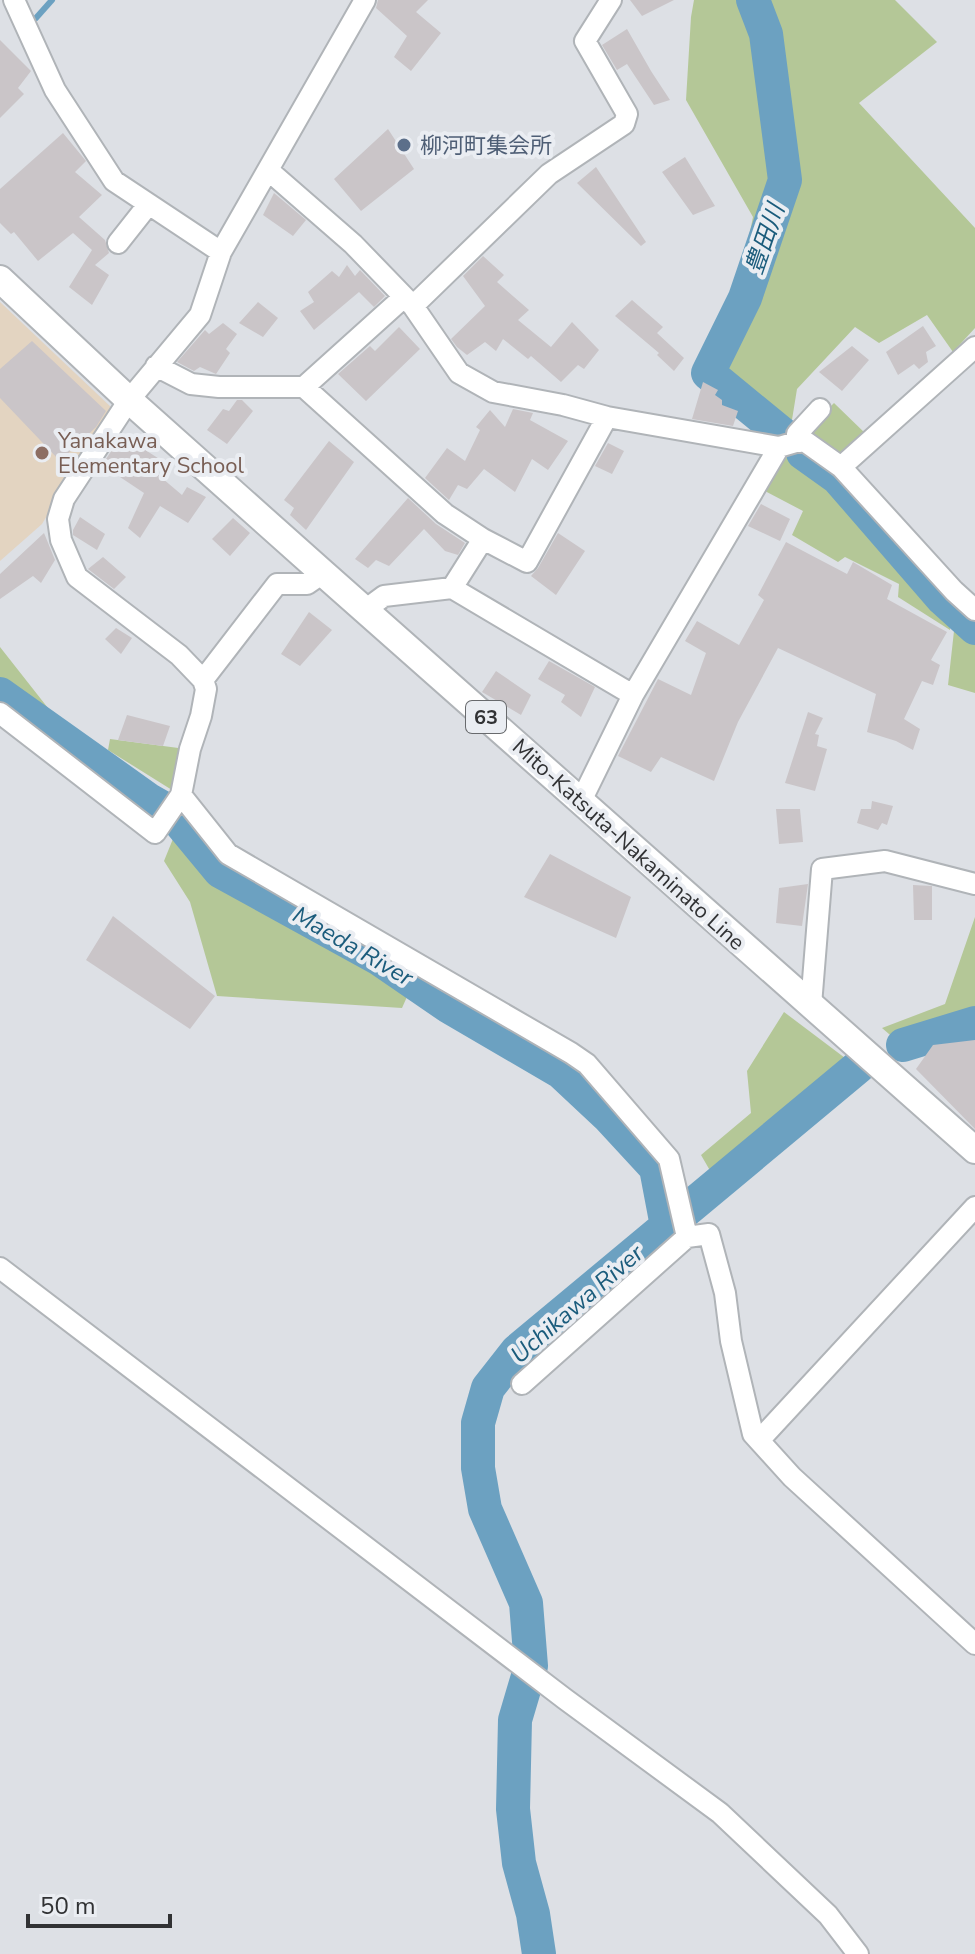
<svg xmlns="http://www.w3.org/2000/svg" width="975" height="1954" viewBox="0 0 975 1954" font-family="'Nunito Sans','Noto Sans JP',sans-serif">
	<rect width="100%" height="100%" fill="#dde0e5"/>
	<path fill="#e3d4c1" d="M0,302L112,408L42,524L0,561Z"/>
	<path fill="#b4c797" d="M694,0H895L937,42L859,103L975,228V328L953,352L927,315L879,343L855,327L797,389L791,426L722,368L753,217L686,100L691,17Z
		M834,403L868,436L840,460L804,433Z
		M792,449L834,480L951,618L950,630L898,597L899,584L845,557L838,562L792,535L803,511L763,490Z
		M955,622L975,638V693L948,685Z
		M0,647L70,736L0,688Z
		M110,739L186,749L180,795L108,750Z
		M179,824L215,877L410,990L402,1008L217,996L190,902L164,861Z
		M975,917V1016L896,1040L882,1028L945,1004Z
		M784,1012L853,1064L712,1174L701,1155L751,1113L747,1071Z"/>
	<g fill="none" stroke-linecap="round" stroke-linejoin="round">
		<path stroke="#6ca1c1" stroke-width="6" d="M36,18L52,0"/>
		<path stroke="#6ca1c1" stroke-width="34" d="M753,0L766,34L785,180L745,298L708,373L786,437
			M803,453L838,478L943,599L975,628
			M0,694L149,800L172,813L220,871L378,958L448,1006L561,1072L608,1116L656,1168L667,1226
			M903,1045L975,1023
			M539,1954L533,1914L519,1863L513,1809L515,1720L531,1666L526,1603L485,1509L478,1468V1423L488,1388L517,1351L858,1067"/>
	</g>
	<path fill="#cac5c8" d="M378,0H428L416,12L441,33L411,71L394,57L407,36L376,8Z
		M630,0H674L642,16Z
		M627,29L651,71L670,100L654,105L627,64L617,70L602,45Z
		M0,40L31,71L18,88L24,94L0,118Z
		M388,129L414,169L361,211L334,179Z
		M63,133L86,161L75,172L102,195L79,217L105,240L109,253L95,265L109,275L92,305L69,287L92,250L73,233L38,261L14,232L11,234L0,223V189Z
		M685,157L715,206L693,215L662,172Z
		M596,167L646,242L641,246L577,183Z
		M274,193L306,220L293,236L263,215Z
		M483,256L504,275L497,282L529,310L518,320L551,347L572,322L599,350L584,369L578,365L561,382L531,356L528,359L503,339L496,351L485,342L467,355L457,347L451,339L485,306L463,276Z
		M347,265L355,276L360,270L385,296L374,307L359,292L314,330L300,311L314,302L308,292L332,271L339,277Z
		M632,300L663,327L657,333L684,358L674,371L657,355L659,353L615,316Z
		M258,302L278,318L263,337L239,323Z
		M223,323L237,334L226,349L230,353L216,374L200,367L194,371L177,362L205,330L209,334Z
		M923,326L936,346L926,352L928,362L919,369L914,364L898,375L886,352Z
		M399,327L420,349L366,401L338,374L370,346L375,351Z
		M32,341L106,411L96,427L60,461L0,398V369Z
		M852,346L869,360L842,391L819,372Z
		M703,382L718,390L715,395L722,400V405L738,411L733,426L692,419Z
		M237,400H242L253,411L227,444L207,430L223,409L229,411Z
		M513,409L533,413L530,420L568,441L548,470L532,459L515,492L484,469L467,489L458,485L449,500L425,478L447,448L465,461L480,430L476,427L490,410L505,427Z
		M122,435L164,462L156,473L182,495L187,487L206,497L188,523L160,506L140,538L128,528L144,493L102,465Z
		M329,441L354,462L306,530L290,515L294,508L284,500Z
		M608,443L624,451L612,474L595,466Z
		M408,498L436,524L465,543L458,555L445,551L424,529L389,566L376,560L368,568L355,559Z
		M761,504L790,519L780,541L748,526Z
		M80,517L105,534L97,550L73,535V530Z
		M233,518L250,533L230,556L212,539Z
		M44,533L55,560L41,583L33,576L0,599V574Z
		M558,533L585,551L556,595L531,576L538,568Z
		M786,542L847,574L853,562L892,585L887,599L947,632L931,660L940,665L933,685L922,681L904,719L920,729L913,750L896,741L867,732L876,694L778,648L738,722L714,781L661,757L651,772L618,756L658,679L691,695L706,653L685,641L697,621L739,645L764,600L758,595Z
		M103,557L126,577L114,589L88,569Z
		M309,612L332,630L300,666L281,654Z
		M116,628L132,638L121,654L105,639Z
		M549,661L595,687L581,717L561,702L565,695L538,679Z
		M496,671L531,695L521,715L482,692Z
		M808,712L823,718L815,734L819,735L817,746L827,749L815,791L785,783Z
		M127,715L170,726L163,746L118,740Z
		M872,801L893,806L887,825L882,823L878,830L857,823L861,809H871Z
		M776,809H800L803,842L779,844Z
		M550,854L631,897L616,938L524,897Z
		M808,884L802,926L776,923L779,888Z
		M913,885L932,886V920H914Z
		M113,916L215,996L190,1029L86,960Z
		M975,1040V1129L916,1069L933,1045Z"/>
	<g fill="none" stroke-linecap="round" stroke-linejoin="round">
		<defs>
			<path id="minor" d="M14,0L55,90L114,181L221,252
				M268,170L353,244L413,306L459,373L493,392L563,405L607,417L779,447L803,440L841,467L975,347
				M118,243L148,205
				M413,306L549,174L624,124L627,114L585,41L611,0
				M156,366L191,384L219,387H304L445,514L483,539L527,562L607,417
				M304,387L404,297
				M799,442L797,434L820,409
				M841,467L954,591L975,610
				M452,588L483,539
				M365,610L384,596L452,588L633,695
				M203,680L277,584H307L323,573
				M0,713L155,833L181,795L190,749L201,716L206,689L203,680L179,655L77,577L61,540L58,519L64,499L129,400L200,315L221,252L365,0
				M181,795L228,854L571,1053L587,1064L669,1159L687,1237L709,1234L725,1293L731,1341L753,1434L792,1477L975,1644
				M581,801L633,695L779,447
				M811,1005L822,869L885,861L975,884
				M0,1268L565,1699L720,1813L828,1915L858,1954
				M522,1384L687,1237
				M753,1434H765L975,1207"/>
			<path id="major" d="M0,279L129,400L323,573L975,1150"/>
		</defs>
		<use href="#minor" stroke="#b0b4b8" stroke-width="24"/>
		<use href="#major" stroke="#b0b4b8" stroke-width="30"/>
		<use href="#minor" stroke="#fff" stroke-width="20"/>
		<use href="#major" stroke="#fff" stroke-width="26"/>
	</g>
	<circle fill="#5c6f8a" stroke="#eaedf2" stroke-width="3" cx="404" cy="145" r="8"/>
	<circle fill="#8d6e63" stroke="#eaedf2" stroke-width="3" cx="42" cy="453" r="8"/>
	<g text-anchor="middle" stroke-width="8" stroke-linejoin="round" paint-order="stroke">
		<rect fill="#eaedf2" stroke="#686a6d" stroke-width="2" x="466" y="701" width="40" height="32" rx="6"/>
		<g font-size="20" font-weight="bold" fill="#313234">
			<text x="486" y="724">63</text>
		</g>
		<g font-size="22" fill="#4e5e75" stroke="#eaedf2" text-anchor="start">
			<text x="420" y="153">柳河町集会所</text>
		</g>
		<g font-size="22" fill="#785e54" stroke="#eaedf2" text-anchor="start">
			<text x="58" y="448">Yanakawa<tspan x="58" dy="25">Elementary School</tspan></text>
		</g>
		<g font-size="22" fill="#313234" stroke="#eaedf2">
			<text transform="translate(629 844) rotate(42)" y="8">Mito-Katsuta-Nakaminato Line</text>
		</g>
		<g font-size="24" font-style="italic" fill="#1b5c7c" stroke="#eaedf2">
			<text transform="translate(765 239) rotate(-71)" y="8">豊田川</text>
			<text transform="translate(353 946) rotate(30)" y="8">Maeda River</text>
			<text transform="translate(577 1304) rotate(-41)" y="8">Uchikawa River</text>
		</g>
	</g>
	<path d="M28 1914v12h142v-12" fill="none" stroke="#313234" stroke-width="4"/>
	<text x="40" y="1914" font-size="24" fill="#313234" stroke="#eaedf2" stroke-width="6" paint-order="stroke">50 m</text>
</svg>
